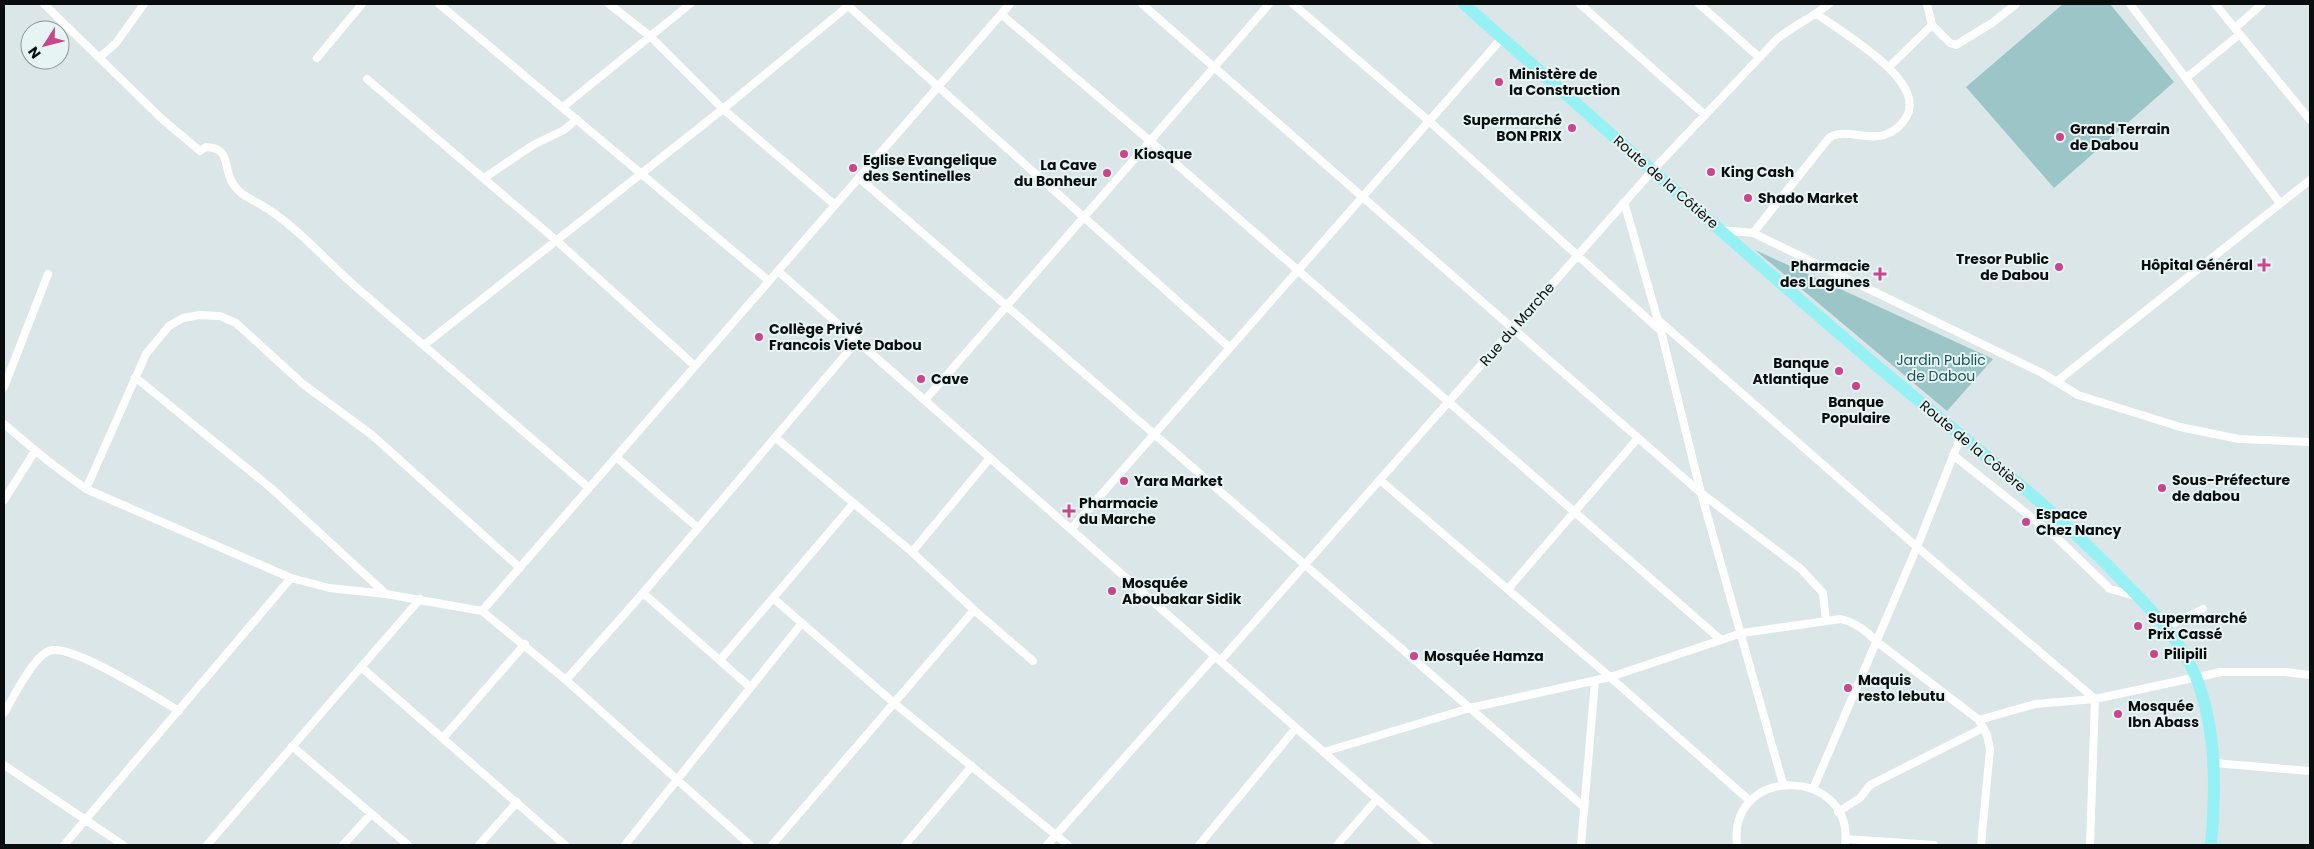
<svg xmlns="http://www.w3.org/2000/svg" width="2314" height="849" font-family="Poppins,sans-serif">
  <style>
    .green { fill: #9bc5c7 }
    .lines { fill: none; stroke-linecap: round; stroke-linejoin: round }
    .street { stroke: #fff; stroke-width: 8 }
    .primary { stroke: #96f1f5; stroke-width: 12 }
    .poi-dot { fill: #c9468d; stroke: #e7f4f4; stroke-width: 2 }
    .labels { text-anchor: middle; stroke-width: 4; stroke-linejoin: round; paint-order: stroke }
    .poi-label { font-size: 14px; font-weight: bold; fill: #090d0d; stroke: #e7f4f4; text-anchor: start }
    .street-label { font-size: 14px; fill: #090d0d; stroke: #e7f4f4 }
    .park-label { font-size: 14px; fill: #195356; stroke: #e7f4f4 }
  </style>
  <rect width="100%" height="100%" fill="#dae6e7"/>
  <path class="green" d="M2063,4H2110L2174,82L2054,188L1966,87Z
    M1755,250L1993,359L1947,411Z"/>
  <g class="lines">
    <path class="street" d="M44,4L162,119L200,151L206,147C231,148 223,167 232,182C238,193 248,198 258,203C295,224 324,259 356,287C434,354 511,421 589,488
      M439,4L769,281
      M609,4L651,37L723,109L835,205
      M846,4L1230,348
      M1142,4L1701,493L1801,569L1823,593L1826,620
      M1293,4L1429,121L1661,331
      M1580,4L1705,115
      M1699,4L1759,57
      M1927,4L1932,25L1950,43L1956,45L1992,23L2016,4
      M2130,4L2280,203
      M2215,4L2310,120
      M1001,14L1150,141L1721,640
      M2235,28L2262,4
      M100,57L116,43L144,4
      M317,58L362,4
      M1889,67L1932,25
      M2186,78L2240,34
      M367,79L557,241L695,366
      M563,107L690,4
      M484,178L533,145L564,130L577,119
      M859,178L1584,807
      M1624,202L1661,331L1701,493L1783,784
      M1721,230L1753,233L2042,373L2078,395L2180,427L2239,439L2310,442
      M1753,233L1829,138C1844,127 1866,141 1884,135C1894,132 1902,125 1907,116C1926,80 1841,32 1817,14
      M778,271L1429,845
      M1657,319L1917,547L2095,699
      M424,345L723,109L848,6
      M135,377L271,488L386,594
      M2056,382L2310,180
      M4,387L48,274
      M925,400L1269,4
      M4,424L48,461L86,489L291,578L329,588L386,594L482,611L566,680L750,845
      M776,438L912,552L974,610L1033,661
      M1953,455L2055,536L2110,589L2135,596
      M616,457L698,528
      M1380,480L1610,677L1750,801
      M86,489L146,354L169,326L183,318L200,315L220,316L236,323L303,384L372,435L520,568
      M4,500L35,451
      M1071,529L1502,38
      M912,552L990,458
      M1508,589L1638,438
      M643,593L750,687
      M773,598L894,703L1068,845
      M482,611L1010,4
      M2166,627L2203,609
      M720,660L854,503
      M1220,661L1653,170L1777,39C1793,26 1813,17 1829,4
      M361,667L565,845
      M566,680L643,593L857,341
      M4,713C13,698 33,657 49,651C70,642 157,698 179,711
      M1979,720L2035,704L2095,699L2221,672H2285L2310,675
      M443,738L525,644
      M292,746L408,845
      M1324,752L1470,708L1610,677L1742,633L1841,619C1856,623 1865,630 1876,641L1979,720L1987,735L1990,749L1981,845
      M2214,763L2310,771
      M4,765L123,845
      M1813,789L1917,547L1961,436
      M1838,812L1860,798L1870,785L1983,728
      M1846,839L1934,845
      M64,845L291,578
      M207,845L420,599
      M343,845L371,814
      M479,845L517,802
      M625,845L802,623
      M772,845L974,610
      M905,845L972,766
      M1047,845L1215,656
      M1199,845L1296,728
      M1337,845L1377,799
      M1581,845L1595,681
      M1737,845C1728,763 1855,768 1845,845
      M2090,845L2095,699"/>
    <path class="primary" d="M1464,4C1598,123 1733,243 1870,360C1956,433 2048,502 2126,584C2153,611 2181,641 2196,677C2217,731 2216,789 2211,845"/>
  </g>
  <g class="poi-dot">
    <circle cx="1499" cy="82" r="5"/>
    <circle cx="1572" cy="128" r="5"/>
    <circle cx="2060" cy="137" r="5"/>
    <circle cx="1124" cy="154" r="5"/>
    <circle cx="853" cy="168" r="5"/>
    <circle cx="1711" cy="172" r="5"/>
    <circle cx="1107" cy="173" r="5"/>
    <circle cx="1748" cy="198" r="5"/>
    <path d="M2261.5 257.5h5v5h5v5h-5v5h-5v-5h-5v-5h5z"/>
    <circle cx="2059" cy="267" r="5"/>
    <path d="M1877.5 266.5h5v5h5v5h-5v5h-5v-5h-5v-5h5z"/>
    <circle cx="759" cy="337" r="5"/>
    <circle cx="1839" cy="371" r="5"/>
    <circle cx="921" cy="379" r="5"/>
    <circle cx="1856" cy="386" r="5"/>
    <circle cx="1124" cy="481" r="5"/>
    <circle cx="2162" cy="488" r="5"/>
    <path d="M1066.5 503.5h5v5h5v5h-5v5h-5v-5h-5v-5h5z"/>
    <circle cx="2026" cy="522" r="5"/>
    <circle cx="1112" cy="591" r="5"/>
    <circle cx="2138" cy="626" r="5"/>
    <circle cx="2154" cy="654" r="5"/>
    <circle cx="1414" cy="656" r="5"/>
    <circle cx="1848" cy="688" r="5"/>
    <circle cx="2118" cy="714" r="5"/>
  </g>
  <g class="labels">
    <g class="poi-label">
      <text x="1509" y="79">Ministère de<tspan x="1509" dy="16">la Construction</tspan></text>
      <text x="1562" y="125" text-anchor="end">Supermarché<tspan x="1562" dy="16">BON PRIX</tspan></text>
      <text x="2070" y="134">Grand Terrain<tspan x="2070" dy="16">de Dabou</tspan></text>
      <text x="1134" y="159">Kiosque</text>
      <text x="863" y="165">Eglise Evangelique<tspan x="863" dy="16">des Sentinelles</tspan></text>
      <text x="1097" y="170" text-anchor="end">La Cave<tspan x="1097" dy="16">du Bonheur</tspan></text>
      <text x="1721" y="177">King Cash</text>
      <text x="1758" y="203">Shado Market</text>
      <text x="2049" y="264" text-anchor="end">Tresor Public<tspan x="2049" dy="16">de Dabou</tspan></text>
      <text x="2253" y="270" text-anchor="end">Hôpital Général</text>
      <text x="1870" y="271" text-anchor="end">Pharmacie<tspan x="1870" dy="16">des Lagunes</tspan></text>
      <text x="769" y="334">Collège Privé<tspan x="769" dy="16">Francois Viete Dabou</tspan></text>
      <text x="1829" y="368" text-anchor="end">Banque<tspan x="1829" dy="16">Atlantique</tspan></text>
      <text x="931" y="384">Cave</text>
      <text x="1856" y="407" text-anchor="middle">Banque<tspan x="1856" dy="16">Populaire</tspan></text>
      <text x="2172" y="485">Sous-Préfecture<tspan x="2172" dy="16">de dabou</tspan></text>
      <text x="1134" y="486">Yara Market</text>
      <text x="1079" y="508">Pharmacie<tspan x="1079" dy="16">du Marche</tspan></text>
      <text x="2036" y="519">Espace<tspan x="2036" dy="16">Chez Nancy</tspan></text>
      <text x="1122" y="588">Mosquée<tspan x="1122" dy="16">Aboubakar Sidik</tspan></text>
      <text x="2148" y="623">Supermarché<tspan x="2148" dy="16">Prix Cassé</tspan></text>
      <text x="2164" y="659">Pilipili</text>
      <text x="1424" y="661">Mosquée Hamza</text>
      <text x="1858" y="685">Maquis<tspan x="1858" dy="16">resto lebutu</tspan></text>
      <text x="2128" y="711">Mosquée<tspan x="2128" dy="16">Ibn Abass</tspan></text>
    </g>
    <g class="street-label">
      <text transform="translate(1666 182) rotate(41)" y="5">Route de la Côtière</text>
      <text transform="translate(1517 324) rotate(-49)" y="5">Rue du Marche</text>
      <text transform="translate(1973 446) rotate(40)" y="5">Route de la Côtière</text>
    </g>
    <g class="park-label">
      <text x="1941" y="365">Jardin Public<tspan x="1941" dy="16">de Dabou</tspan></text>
    </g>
  </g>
  <rect width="2314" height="849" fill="none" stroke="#090d0d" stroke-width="10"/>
  <g transform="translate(45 45) rotate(234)"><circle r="24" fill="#e7f4f4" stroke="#8e9898"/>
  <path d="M0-4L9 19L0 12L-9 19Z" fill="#c9468d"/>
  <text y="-8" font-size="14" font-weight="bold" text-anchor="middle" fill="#090d0d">N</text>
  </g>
</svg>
